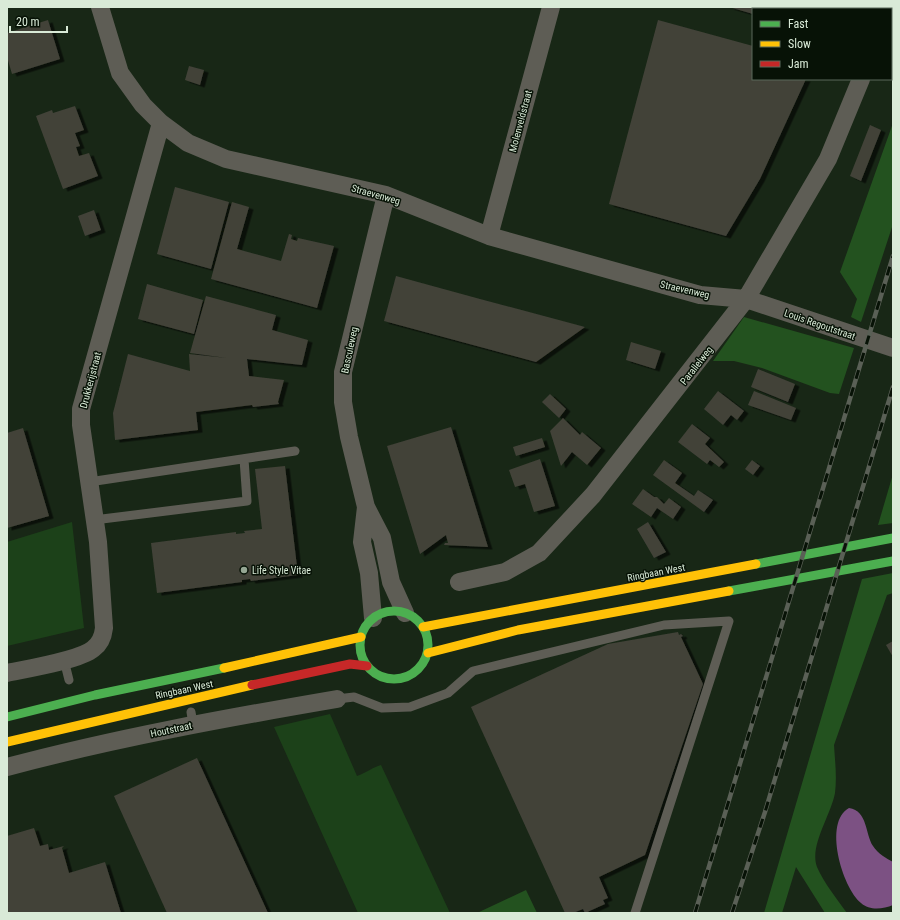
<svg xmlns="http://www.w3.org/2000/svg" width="900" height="920" font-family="'Roboto Condensed',sans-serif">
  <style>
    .green { fill: #1c4119 }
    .forest { fill: #23521f }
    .water { fill: #7c5183 }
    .building { fill: #424238; filter: url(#shadow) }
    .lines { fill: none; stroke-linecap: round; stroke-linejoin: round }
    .lane { stroke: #5e5d55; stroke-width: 9 }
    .street { stroke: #5e5d55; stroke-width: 18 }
    .fast { stroke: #4caf50; stroke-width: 9 }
    .slow { stroke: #ffc107; stroke-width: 9 }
    .jam { stroke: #c62828; stroke-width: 9 }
    .rail-casing { stroke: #5a6056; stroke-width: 4.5 }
    .rail { stroke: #071206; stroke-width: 3; stroke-dasharray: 9; stroke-linecap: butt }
    .poi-dot { fill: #95a693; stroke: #071206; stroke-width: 1.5 }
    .labels { text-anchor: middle; stroke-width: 3; stroke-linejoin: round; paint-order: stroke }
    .street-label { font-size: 10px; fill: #d9ead7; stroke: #071206 }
    .poi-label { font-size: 10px; fill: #d9ead7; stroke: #071206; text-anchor: start }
  </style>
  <defs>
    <filter id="shadow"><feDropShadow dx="4.5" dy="2.5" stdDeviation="0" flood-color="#0009"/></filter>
  </defs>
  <rect width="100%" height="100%" fill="#182716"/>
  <path class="green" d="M72,522L84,628L7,646V542Z
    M330,714L357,776C366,773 373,767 381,765L450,913H358L274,727Z"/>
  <path class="forest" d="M893,123V224L861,322L851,317L857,299L840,272Z
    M744,317L854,348L839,394L830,393L762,368L734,361H713Z
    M893,474V523L878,525Z
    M893,573V593L887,595L834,745C835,761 837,777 835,793C831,815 809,846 817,867C824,883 837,899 847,913H825L796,867L782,913H764L862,579Z
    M526,890L537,913H477Z"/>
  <path class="water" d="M849,808C868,811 865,834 873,846C878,854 886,858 893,862V905C883,909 870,911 861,903C842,887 823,822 849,808Z"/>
  <path class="building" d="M729,7H852L851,9H753V14Z
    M48,20L60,59L12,74L7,57V33Z
    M658,20L753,46V79H806L760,179L726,236L609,204Z
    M189,66L204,70L200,85L185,80Z
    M75,106L84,130L75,133L80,146L76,147L79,156L89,153L98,176L63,189L36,116L52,110L53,113Z
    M870,125L881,130L861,181L850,176Z
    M175,187L229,202L211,269L157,254Z
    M232,202L249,207L237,249L281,261L289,234L292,235L291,239L297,241L298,238L334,246L317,308L211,279Z
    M94,210L101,230L85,236L78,216Z
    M396,276L480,299L585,327L536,362L384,321Z
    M147,284L203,300L194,334L138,319Z
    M206,296L276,315L272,330L308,340L302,365L247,359L249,376L284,380L278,402L279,404L253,407L252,405L196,412L198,430L115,440L113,413L128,354L190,371L189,354L227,358L190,353Z
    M631,342L661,351L655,369L626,360Z
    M758,369L795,384L788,402L751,387Z
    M718,391L744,411L737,420L731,415L723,425L704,409Z
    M754,391L796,408L791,420L748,405Z
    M550,394L566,409L559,418L542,402Z
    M563,418L580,435L582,432L601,448L587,465L572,452L561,466L550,431Z
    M692,424L710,438L705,444L724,462L719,467L710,460L707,464L678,442Z
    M451,427L488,547L444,545L445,543H448L446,535L420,554L387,446Z
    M23,428L49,516L7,528V433Z
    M542,438L545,447L516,456L513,447Z
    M540,459L555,506L534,512L525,484L515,487L509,470Z
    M664,460L682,473L675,483L694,496L698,490L713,500L704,512L653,475Z
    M752,460L760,466L753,475L745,469Z
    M285,466L298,575L251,581L250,579L242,580V582L157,593L151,543L236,532V534L245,533L244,531L262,529L255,469Z
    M643,489L654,497H657L664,504L669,498L681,507L673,519L657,508L651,517L632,504Z
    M648,522L666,552L654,558L637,529Z
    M678,632L679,635L681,634L683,636L681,637L703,684L645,855L599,877L608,898L603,900L605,904L585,913L583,909L573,913H565L471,707L608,644Z
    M893,641V657L886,645Z
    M197,758L268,913H167L114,796Z
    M34,828L40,846L48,844L49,850L64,846L62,848L69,873L105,862L121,913H7V836Z"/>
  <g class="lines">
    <path class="lane" d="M89,482L295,451
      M94,520L247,501L244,459
      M64,660L69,680
      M337,699L354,697L382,708L410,707L448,693L473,671L664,625L729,621L635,913
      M191,712L193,724"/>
    <path class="street" d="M100,7L120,73L143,105L161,123L188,143L226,159L386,195L489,236L700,295L746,299L893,348
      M885,9L886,7
      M386,195L343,372V402L349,437L366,507L382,538L391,582L405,613
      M489,236L551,7
      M366,507L362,542L369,573L373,618
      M459,582L505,572L539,553L593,495L746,299L828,159L861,79
      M7,673C26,669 80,660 93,649C100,644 103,637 104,628L98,542L81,425V409L161,123
      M7,767C116,738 226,718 337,699"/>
    <path class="fast" d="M756,564L893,538
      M729,591L893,561
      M360 645a34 34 0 1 1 68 0a34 34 0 1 1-68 0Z
      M7,717L95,695L224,668"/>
    <path class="slow" d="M423,627L756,564
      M428,653L518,630L729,591
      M224,668L361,637
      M7,742L252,685"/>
    <path class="jam" d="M252,685L350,664L367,666"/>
    <defs>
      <path id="rail" d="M695,913L893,256
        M732,913L765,812L893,387"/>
    </defs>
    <use href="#rail" class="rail-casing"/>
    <use href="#rail" class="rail"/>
  </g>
  <circle class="poi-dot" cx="244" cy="570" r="4"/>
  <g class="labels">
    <g class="street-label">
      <text transform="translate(520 121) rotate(-75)" y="4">Molenveldstraat</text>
      <text transform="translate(376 194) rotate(16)" y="4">Straevenweg</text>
      <text transform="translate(685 289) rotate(13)" y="4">Straevenweg</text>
      <text transform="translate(820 324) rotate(19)" y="4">Louis Regoutstraat</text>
      <text transform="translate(349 350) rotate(-78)" y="4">Basculeweg</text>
      <text transform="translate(696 365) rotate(-52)" y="4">Parallelweg</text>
      <text transform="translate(90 380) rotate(-75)" y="4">Drukkerijstraat</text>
      <text transform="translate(656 572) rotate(-11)" y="4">Ringbaan West</text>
      <text transform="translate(184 689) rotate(-12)" y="4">Ringbaan West</text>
      <text transform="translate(171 729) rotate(-12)" y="4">Houtstraat</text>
    </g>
    <g class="poi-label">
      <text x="252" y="574">Life Style Vitae</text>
    </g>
  </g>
  <rect width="900" height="920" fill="none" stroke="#d9ead7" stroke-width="16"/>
  <rect x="752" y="8" width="140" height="72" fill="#071206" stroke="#5b685a"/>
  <rect x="760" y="21" width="20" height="6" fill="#4caf50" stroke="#5b685a"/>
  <text x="788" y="28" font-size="12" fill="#d9ead7">Fast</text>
  <rect x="760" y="41" width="20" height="6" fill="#ffc107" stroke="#5b685a"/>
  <text x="788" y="48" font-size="12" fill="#d9ead7">Slow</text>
  <rect x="760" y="61" width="20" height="6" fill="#c62828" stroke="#5b685a"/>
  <text x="788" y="68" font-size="12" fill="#d9ead7">Jam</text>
  <path d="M10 26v6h57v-6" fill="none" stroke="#d9ead7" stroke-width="2"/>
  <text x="16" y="26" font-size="12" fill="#d9ead7" stroke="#071206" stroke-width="3" paint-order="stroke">20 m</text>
</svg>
